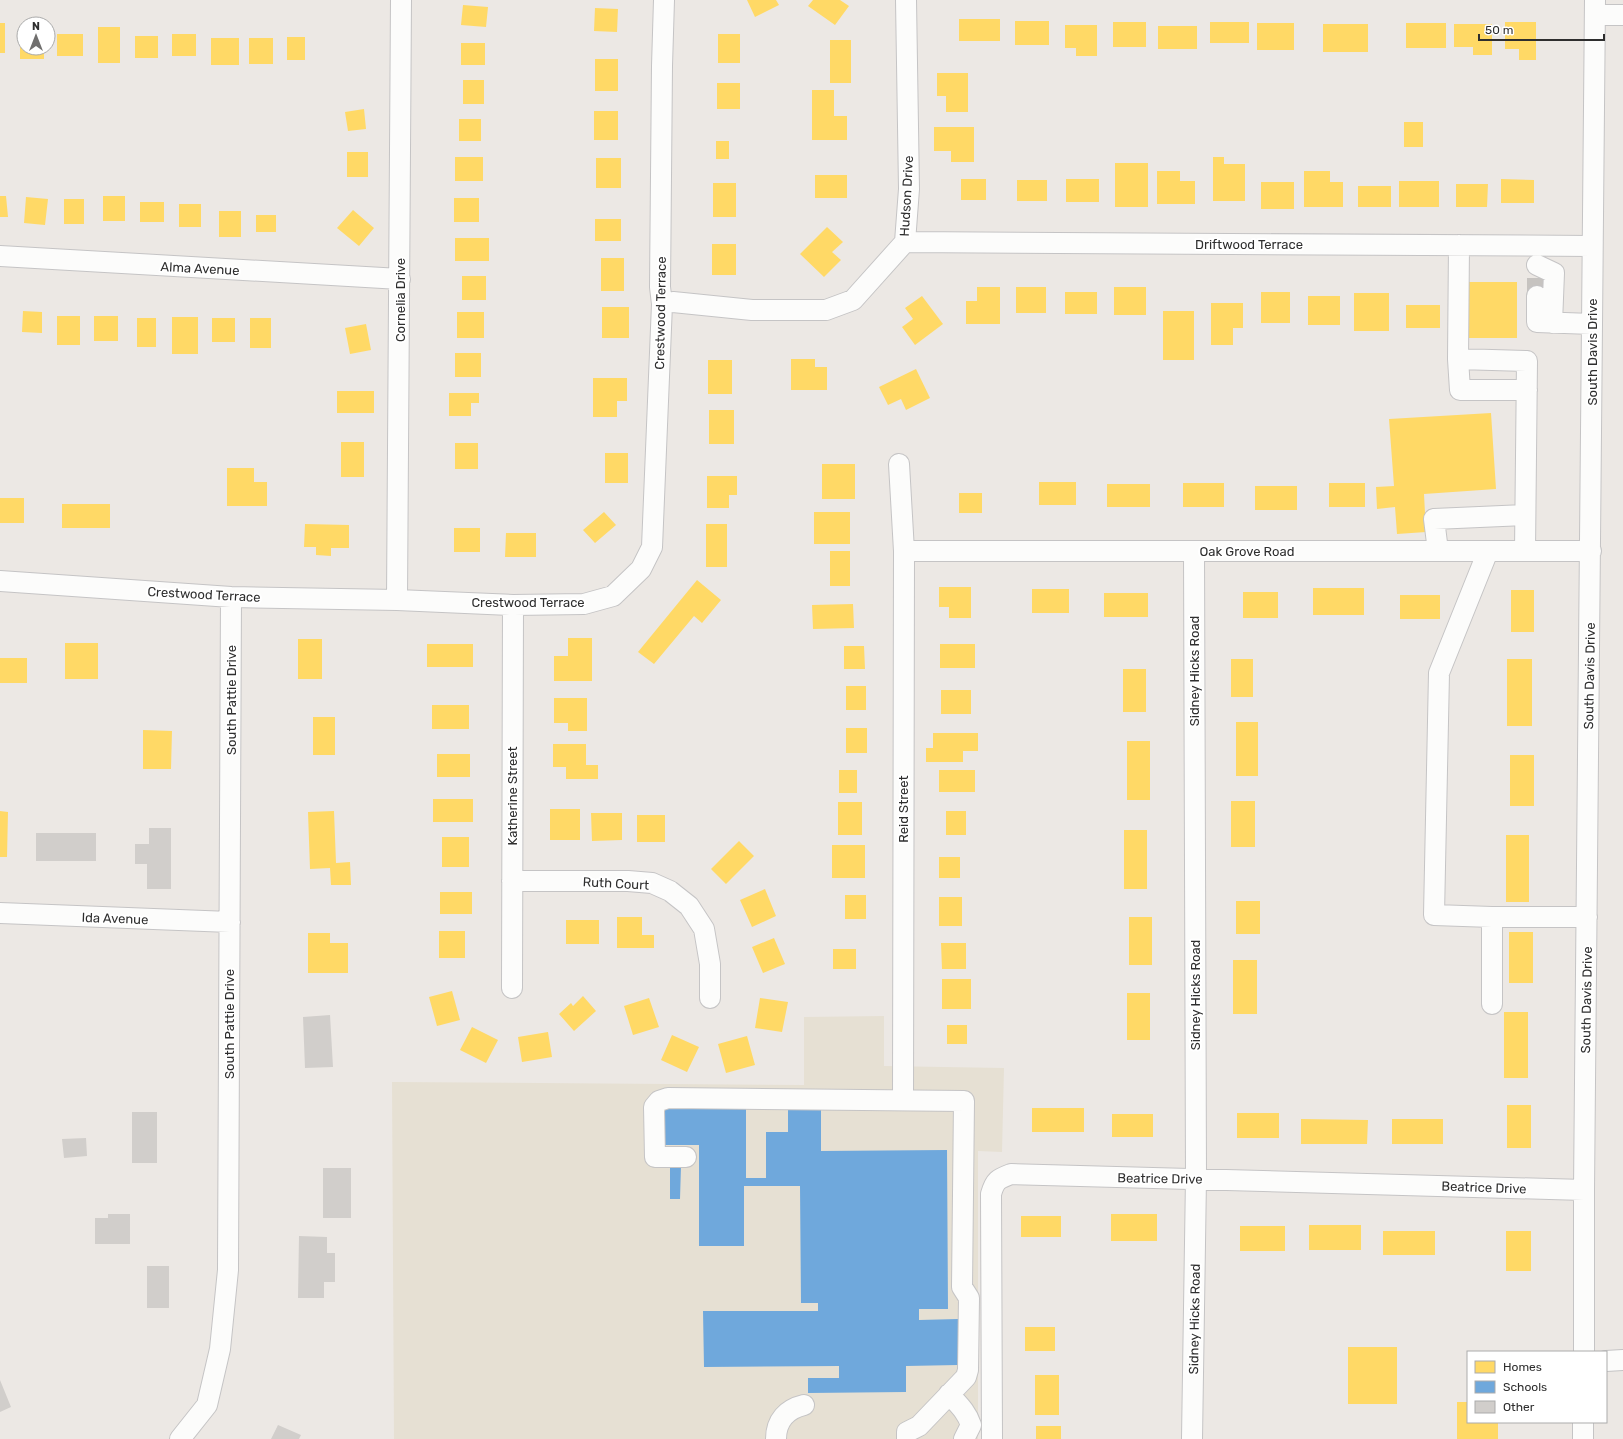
<svg xmlns="http://www.w3.org/2000/svg" width="1623" height="1439" font-family="Rubik,sans-serif">
  <style>
    .education { fill: #e6e0d3 }
    .homes { fill: #ffd966 }
    .schools { fill: #6fa8dc }
    .building { fill: #d1cecb }
    .lines { fill: none; stroke-linecap: round; stroke-linejoin: round }
    .minor-tunnel { stroke: #c6c3c0; stroke-width: 20; stroke-dasharray: 20 10; stroke-linecap: butt }
    .minor-casing { stroke: #c5c4c5; stroke-width: 22 }
    .minor { stroke: #fcfcfb; stroke-width: 20 }
    .labels { text-anchor: middle; stroke-width: 4; stroke-linejoin: round; paint-order: stroke }
    .street-label { font-size: 13px; fill: #2e2e2e; stroke: #fff }
  </style>
  <rect width="100%" height="100%" fill="#ece8e4"/>
  <path class="education" d="M884,1016V1066L1004,1068L1002,1152L978,1151V1439H394L392,1082L804,1085V1017Z"/>
  <path class="homes" d="M747,0H776L779,5L755,17Z
    M813,0H840L849,6L835,25L808,6Z
    M463,5L488,7L486,27L461,25Z
    M595,8L618,9L617,32L594,31Z
    M959,19H1000V41H959Z
    M1015,21H1049V45H1015Z
    M1113,22H1146V47H1113Z
    M1210,22H1249V43H1210Z
    M1505,22H1536V60H1519V49H1505Z
    M0,23H5V53H0Z
    M1257,23H1294V50H1257Z
    M1406,23H1446V48H1406Z
    M1323,24H1368V52H1323Z
    M1454,24H1492V55H1473V47H1454Z
    M1065,25H1097V56H1076V48H1065Z
    M1158,26H1197V49H1158Z
    M98,27H120V63H98Z
    M20,32H24V48H44V59H20Z
    M57,34H83V56H57Z
    M172,34H196V56H172Z
    M718,34H740V63H718Z
    M135,36H158V58H135Z
    M287,37H305V60H287Z
    M211,38H239V65H211Z
    M249,38H273V64H249Z
    M830,40H851V83H830Z
    M461,43H485V65H461Z
    M595,59H618V91H595Z
    M937,73H968V112H946V96H937Z
    M463,80H484V104H463Z
    M717,83H740V109H717Z
    M812,90H834V116H847V140H812Z
    M364,109L366,129L348,131L345,112Z
    M594,111H618V140H594Z
    M459,119H481V141H459Z
    M1404,122H1423V147H1404Z
    M934,127H974V162H951V151H934Z
    M716,141H729V159H716Z
    M347,152H368V177H347Z
    M455,157H483V181H455Z
    M1213,157H1224V164H1245V201H1213Z
    M596,158H621V188H596Z
    M1115,163H1148V207H1115Z
    M1157,171H1180V181H1195V204H1157Z
    M1304,171H1330V182H1343V207H1304Z
    M815,175H847V198H815Z
    M961,179H986V200H961Z
    M1066,179H1099V202H1066Z
    M1501,179L1534,180V203H1501Z
    M1017,180H1047V201H1017Z
    M1399,181H1439V207H1399Z
    M1261,182H1294V209H1261Z
    M713,183H736V217H713Z
    M1456,184H1488L1487,207H1456Z
    M1358,186H1391V207H1358Z
    M0,196H6L8,217H0Z
    M103,196H125V221H103Z
    M26,197L48,199L45,225L24,223Z
    M454,198H479V222H454Z
    M64,199H84V224H64Z
    M140,202H164V222H140Z
    M179,204H201V227H179Z
    M353,210L374,228L359,246L337,228Z
    M219,211H241V237H219Z
    M256,215H276V232H256Z
    M595,219H621V241H595Z
    M827,227L843,242L832,252L841,260L824,277L800,254Z
    M455,238H489V261H455Z
    M712,244H736V275H712Z
    M601,258H624V291H601Z
    M462,276H486V300H462Z
    M1533,278H1551V296H1533Z
    M1469,282H1517V338H1469Z
    M977,287H1000V324H966V301H977Z
    M1016,287H1046V313H1016Z
    M1114,287H1146V315H1114Z
    M1065,292H1097V314H1065Z
    M1261,292H1290V323H1261Z
    M1354,293H1389V331H1354Z
    M922,296L943,324L915,345L902,327L913,319L905,308Z
    M1308,296H1340V325H1308Z
    M1211,303H1243V328H1233V345H1211Z
    M1406,305H1440V328H1406Z
    M602,307H629V338H602Z
    M23,311L42,312V333L22,332Z
    M1163,311H1194V360H1163Z
    M457,312H484V338H457Z
    M57,316H80V345H57Z
    M94,316H118V341H94Z
    M172,317H198V354H172Z
    M137,318H156V347H137Z
    M212,318H235V342H212Z
    M250,318H271V348H250Z
    M366,324L371,350L350,354L345,328Z
    M455,353H481V377H455Z
    M791,359H815V367H827V390H791Z
    M708,360H732V394H708Z
    M916,369L930,398L906,410L901,399L888,405L879,387Z
    M593,378H627V401H617V417H593Z
    M337,391H374V413H337Z
    M449,393H479V403H471V416H449Z
    M709,410H734V444H709Z
    M1491,413L1496,489L1424,494L1426,532L1397,534L1395,507L1377,509L1376,487L1394,486L1389,419Z
    M341,442H364V477H341Z
    M455,443H478V469H455Z
    M605,453H628V483H605Z
    M822,464H855V499H822Z
    M227,468H254V482H267V506H227Z
    M707,476H737V495H729V508H707Z
    M1039,482H1076V505H1039Z
    M1183,483H1224V507H1183Z
    M1329,483H1365V507H1329Z
    M1107,484H1150V507H1107Z
    M1255,486H1297V510H1255Z
    M959,493H982V513H959Z
    M0,498H24V523H0Z
    M62,504H110V528H62Z
    M604,512L616,525L595,543L583,530Z
    M814,512H850V544H814Z
    M305,524L349,525V548H331V556L316,555V547H304Z
    M706,524H727V567H706Z
    M454,528H480V552H454Z
    M506,533H536V557H505Z
    M830,551H850V586H830Z
    M697,580L721,600L702,623L694,616L654,664L638,652Z
    M939,587H971V618H949V607H939Z
    M1313,588H1364V615H1313Z
    M1032,589H1069V613H1032Z
    M1511,590H1534V632H1511Z
    M1243,592H1278V618H1243Z
    M1104,593H1148V617H1104Z
    M1400,595H1440V619H1400Z
    M853,604L854,628L813,629L812,605Z
    M568,638H592V681H554V656H568Z
    M298,639H322V679H298Z
    M65,643H98V679H65Z
    M427,644H473V667H427Z
    M940,644H975V668H940Z
    M844,646H864L865,669H844Z
    M0,658H27V683H0Z
    M1231,659H1253V697H1231Z
    M1507,659H1532V726H1507Z
    M1123,669H1146V712H1123Z
    M846,686H866V710H846Z
    M941,690H971V714H941Z
    M554,698H587V731H568V723H554Z
    M432,705H469V729H432Z
    M313,717H335V755H313Z
    M1236,722H1258V776H1236Z
    M846,728H867V753H846Z
    M143,730L172,731L171,769H143Z
    M933,733H978V751H963V762H926V748H933Z
    M1127,741H1150V800H1127Z
    M553,744H586V765H598V779H566V767H553Z
    M437,754H470V777H437Z
    M1510,755H1534V806H1510Z
    M839,770H857V793H839Z
    M939,770H975V792H939Z
    M433,799H473V822H433Z
    M1231,801H1255V847H1231Z
    M838,802H862V835H838Z
    M550,809H580V840H550Z
    M0,811L8,812L7,857H0Z
    M334,811L336,863L350,862L351,885H331L330,868L310,869L308,812Z
    M946,811H966V835H946Z
    M591,813H622V840L592,841Z
    M637,815H665V842H637Z
    M1124,830H1147V889H1124Z
    M1506,835H1529V902H1506Z
    M442,837H469V867H442Z
    M739,841L754,856L726,884L711,869Z
    M832,845H865V878H832Z
    M939,857H960V878H939Z
    M765,889L776,916L752,927L740,900Z
    M440,892H472V914H440Z
    M845,895H866V919H845Z
    M939,897H962V926H939Z
    M1236,901H1260V934H1236Z
    M617,917H642V935H654V948H617Z
    M1129,917H1152V965H1129Z
    M566,920H599V944H566Z
    M439,931H465V958H439Z
    M1509,932H1533V983H1509Z
    M308,933H330V943H348V973H308Z
    M774,938L785,964L763,973L752,947Z
    M941,943H966V969H942Z
    M833,949H856V969H833Z
    M1233,960H1257V1014H1233Z
    M942,979H971V1009H942Z
    M452,991L460,1020L437,1026L429,997Z
    M1127,993H1150V1040H1127Z
    M583,996L596,1011L574,1031L559,1014L571,1003L573,1006Z
    M649,998L659,1027L633,1035L624,1006Z
    M760,998L788,1002L782,1032L755,1028Z
    M1504,1012H1528V1078H1504Z
    M947,1025H967V1044H947Z
    M472,1027L498,1040L486,1063L460,1050Z
    M548,1032L552,1057L522,1062L518,1037Z
    M672,1035L699,1047L687,1072L661,1060Z
    M747,1036L755,1065L726,1073L718,1044Z
    M1507,1105H1531V1148H1507Z
    M1032,1108H1084V1132H1032Z
    M1237,1113H1279V1138H1237Z
    M1112,1114H1153V1137H1112Z
    M1301,1119L1368,1120L1367,1144H1301Z
    M1392,1119H1443V1144H1392Z
    M1111,1214H1157V1241H1111Z
    M1021,1216H1061V1237H1021Z
    M1309,1225H1361V1250H1309Z
    M1240,1226H1285V1251H1240Z
    M1383,1231H1435V1255H1383Z
    M1506,1231H1531V1271H1506Z
    M1025,1327H1055V1351H1025Z
    M1348,1347H1397V1404H1348Z
    M1035,1375H1059V1415H1035Z
    M1457,1402H1468V1422H1498V1439H1457Z
    M1036,1426H1061V1439H1036Z"/>
  <path class="schools" d="M665,1109H746V1178H766V1132H788V1109H821V1151L947,1150L948,1309H919V1320L958,1319V1365L906,1366V1392L808,1393V1378H839V1366L704,1367L703,1311H818V1303H801L800,1186H744V1246H699V1145H665Z
    M670,1166H681L680,1199H670Z"/>
  <path class="building" d="M149,828H171V889H147V864H135V844H149Z
    M36,833H96V861H36Z
    M330,1015L333,1067L305,1068L303,1017Z
    M132,1112H157V1163H132Z
    M86,1138L87,1156L64,1158L62,1139Z
    M323,1168H351V1218H323Z
    M108,1214H130V1244H95V1218H108Z
    M299,1236L327,1237V1253H335V1282H324V1298H298Z
    M147,1266H169V1308H147Z
    M0,1380L11,1407L0,1412Z
    M278,1425L301,1435L299,1439H271Z"/>
  <g class="lines">
    <path class="minor-tunnel" d="M1537,278V296"/>
    <defs>
      <path id="minor" d="M1595,15H1623
        M905,242L1592,246
        M1459,245L1458,359L1460,390H1527
        M0,256L400,279
        M1537,265L1554,273L1552,323
        M1537,296V322L1592,324
        M662,304L673,302L752,310H826L853,300L905,242L909,189L906,0
        M1458,359L1527,361L1525,551
        M899,464L904,551L903,1100
        M904,551H1591
        M1438,551L1434,519L1525,515
        M1488,551L1439,673L1434,915L1492,917H1587
        M0,581L231,597L397,600L513,605L584,604L613,596L641,569L652,547L662,304L660,287L662,66L664,0
        M397,600L401,0
        M512,881H628L652,883L670,891L689,906L704,929L710,964V998
        M0,913L230,922
        M1492,917V1004
        M512,988L513,605
        M686,1157H655L654,1107L659,1101L668,1098L964,1101L962,1287L969,1298L968,1370L966,1377L919,1426L907,1432V1439
        M1584,1352V1190L1595,0
        M1606,1361L1623,1360
        M949,1394C958,1404 967,1412 971,1425L964,1439
        M180,1439L207,1405L220,1349L228,1270L231,597
        M776,1439C776,1420 787,1409 804,1405
        M992,1439L991,1194C995,1180 998,1179 1011,1174L1584,1190
        M1192,1439L1196,1178L1194,551
        M1583,1439V1422"/>
    </defs>
    <use href="#minor" class="minor-casing"/>
    <use href="#minor" class="minor"/>
  </g>
  <g class="labels">
    <g class="street-label">
      <text transform="translate(906 196) rotate(-87)" y="5">Hudson Drive</text>
      <text x="1249" y="249">Driftwood Terrace</text>
      <text transform="translate(200 268) rotate(3)" y="5">Alma Avenue</text>
      <text transform="translate(400 300) rotate(-90)" y="5">Cornelia Drive</text>
      <text transform="translate(660 313) rotate(-89)" y="5">Crestwood Terrace</text>
      <text transform="translate(1592 352) rotate(-90)" y="5">South Davis Drive</text>
      <text x="1247" y="556">Oak Grove Road</text>
      <text transform="translate(204 594) rotate(3)" y="5">Crestwood Terrace</text>
      <text x="528" y="607">Crestwood Terrace</text>
      <text transform="translate(1194 671) rotate(-90)" y="5">Sidney Hicks Road</text>
      <text transform="translate(1589 676) rotate(-89)" y="5">South Davis Drive</text>
      <text transform="translate(231 700) rotate(-90)" y="5">South Pattie Drive</text>
      <text transform="translate(512 796) rotate(-90)" y="5">Katherine Street</text>
      <text transform="translate(903 809) rotate(-90)" y="5">Reid Street</text>
      <text transform="translate(616 883) rotate(3)" y="5">Ruth Court</text>
      <text transform="translate(115 918) rotate(2)" y="5">Ida Avenue</text>
      <text transform="translate(1195 995) rotate(-90)" y="5">Sidney Hicks Road</text>
      <text transform="translate(1586 1000) rotate(-89)" y="5">South Davis Drive</text>
      <text transform="translate(229 1024) rotate(-90)" y="5">South Pattie Drive</text>
      <text transform="translate(1160 1178) rotate(1)" y="5">Beatrice Drive</text>
      <text transform="translate(1484 1187) rotate(2)" y="5">Beatrice Drive</text>
      <text transform="translate(1194 1319) rotate(-89)" y="5">Sidney Hicks Road</text>
    </g>
  </g>
  <rect x="1467" y="1351" width="140" height="72" fill="#ffffff" stroke="#ababab"/>
  <rect x="1475" y="1361" width="20" height="12" fill="#ffd966" stroke="#ababab"/>
  <text x="1503" y="1371" font-size="12" fill="#2e2e2e">Homes</text>
  <rect x="1475" y="1381" width="20" height="12" fill="#6fa8dc" stroke="#ababab"/>
  <text x="1503" y="1391" font-size="12" fill="#2e2e2e">Schools</text>
  <rect x="1475" y="1401" width="20" height="12" fill="#d1cecb" stroke="#ababab"/>
  <text x="1503" y="1411" font-size="12" fill="#2e2e2e">Other</text>
  <g transform="translate(36 36)"><circle r="19" fill="#ffffff" stroke="#ababab"/>
  <path d="M0-3L7 15L0 10L-7 15Z" fill="#706f6e"/>
  <text y="-6" font-size="11" font-weight="bold" text-anchor="middle" fill="#2e2e2e">N</text>
  </g>
  <path d="M1479 34v6h125v-6" fill="none" stroke="#2e2e2e" stroke-width="2"/>
  <text x="1485" y="34" font-size="12" fill="#2e2e2e" stroke="#ffffff" stroke-width="3" paint-order="stroke">50 m</text>
</svg>
